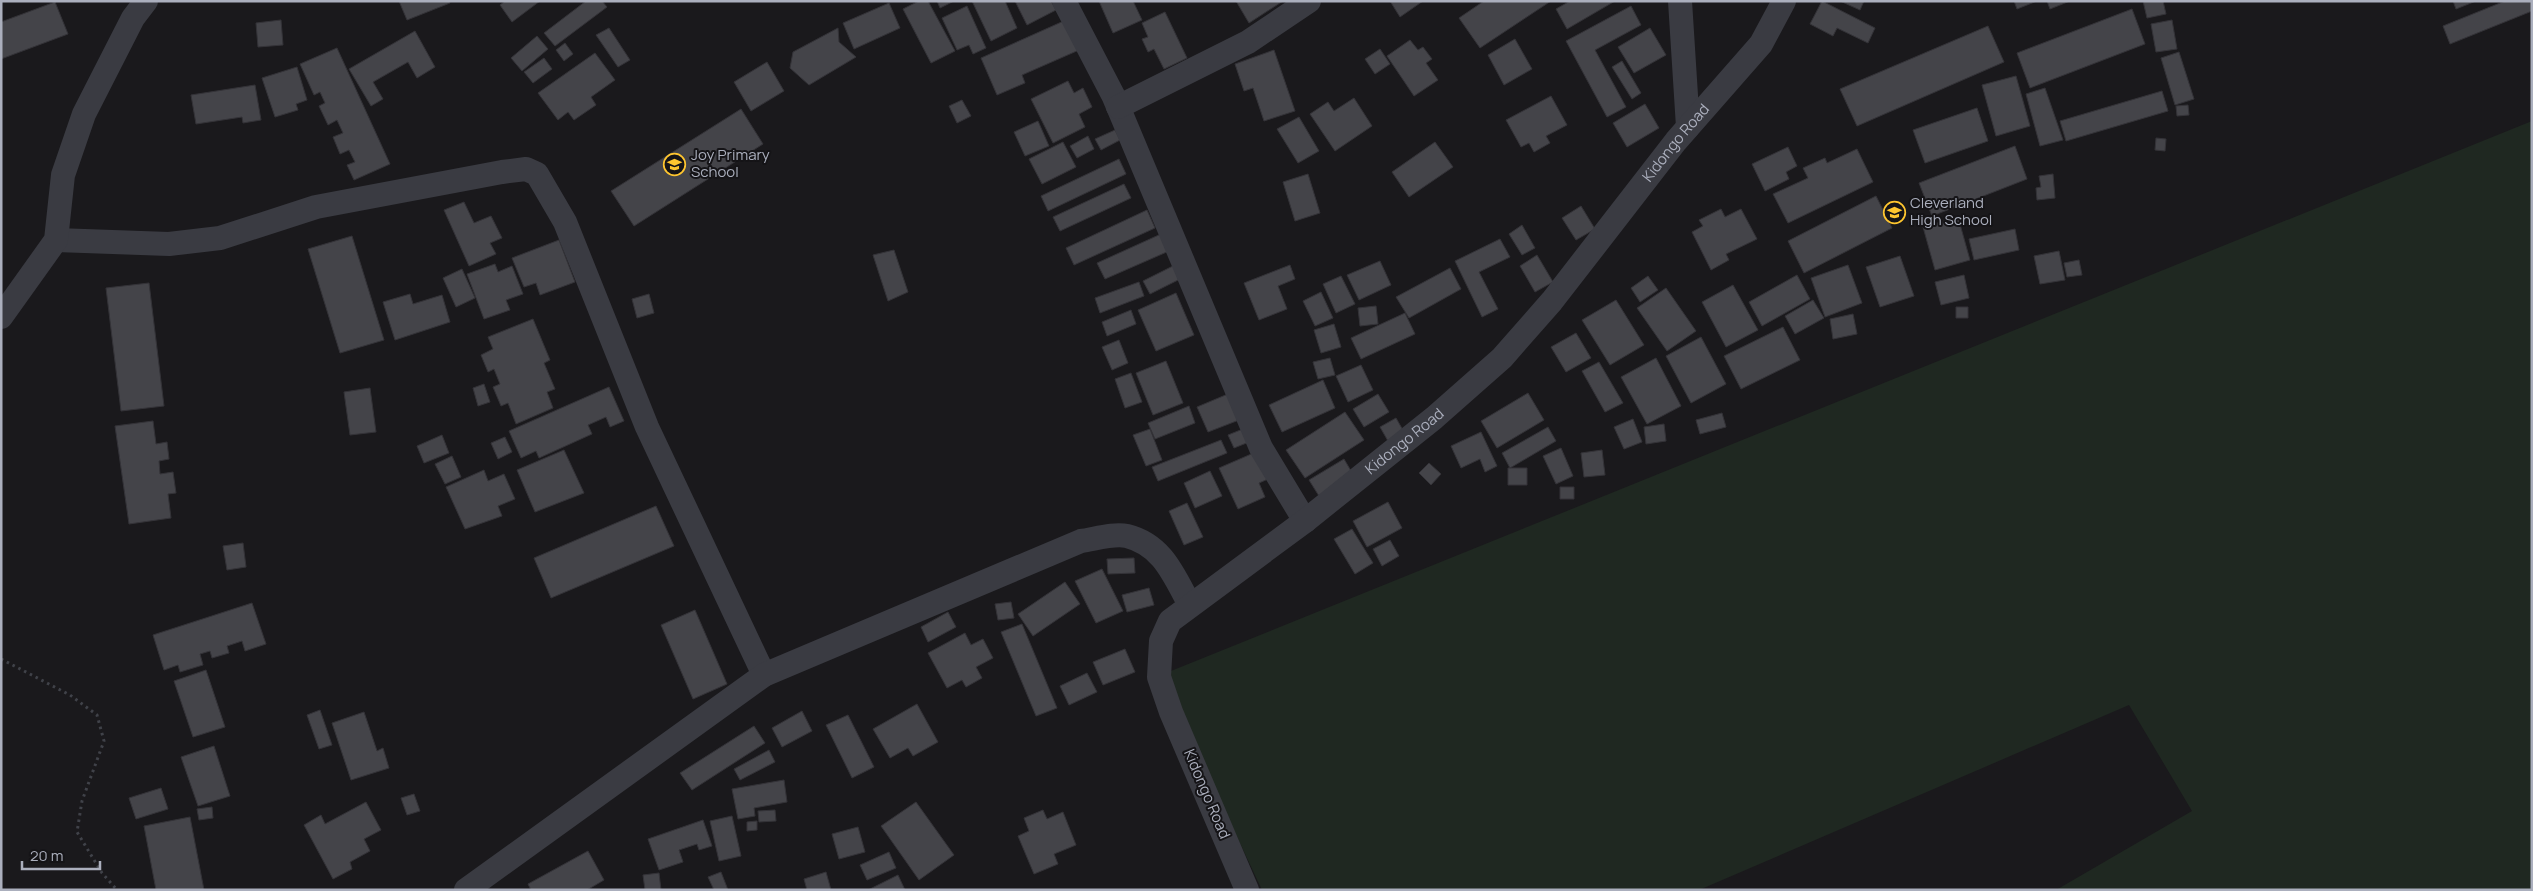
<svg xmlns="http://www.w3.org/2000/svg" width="2533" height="891" font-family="Manrope,sans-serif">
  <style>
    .green { fill: #1f2821 }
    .building { fill: #444449; stroke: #343338 }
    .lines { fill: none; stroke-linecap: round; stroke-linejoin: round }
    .path { stroke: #404249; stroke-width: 3; stroke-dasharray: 2.5 4; stroke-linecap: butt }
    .minor { stroke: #3a3b42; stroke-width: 24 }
    .labels { text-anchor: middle; stroke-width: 4; stroke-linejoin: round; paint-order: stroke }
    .street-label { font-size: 15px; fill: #abafbd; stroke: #151417 }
    .poi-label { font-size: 15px; fill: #abafbd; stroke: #151417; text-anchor: start }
  </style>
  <rect width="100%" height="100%" fill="#1a191c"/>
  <path class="green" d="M2532,121V890H2056L2192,811L2129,705L1699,890H1262L1161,675Z"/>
  <path class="building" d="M399,1H449L450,3L407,20Z
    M505,1H540L512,22L500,5Z
    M586,1H602L607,7L555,46L544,33Z
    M919,1H928L955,51L931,63L903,9Z
    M937,1H954L940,8Z
    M972,1H1005L1017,28L991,41Z
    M1015,1H1051L1056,10L1027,25Z
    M1099,1H1133L1142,20L1113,33Z
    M1236,1H1283L1249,23Z
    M1390,1H1423L1400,17Z
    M1484,1H1551L1480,48L1459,18Z
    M1570,1H1615L1567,29L1556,9Z
    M1822,1L1875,28L1868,43L1837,28L1833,36L1810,24Z
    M1840,1H1864L1860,10Z
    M2014,1H2037L2017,9Z
    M2047,1H2070L2050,9Z
    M2143,1H2163L2166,14L2147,18Z
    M2453,1H2476L2456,9Z
    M2505,1H2532V11L2450,44L2443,26Z
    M55,2L68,34L1,59V22Z
    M889,3L900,28L854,49L843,23Z
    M967,6L986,48L973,54L969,45L957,50L942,18Z
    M1631,6L1641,25L1595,50L1626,107L1607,117L1566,41Z
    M2132,9L2145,44L2030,88L2017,53Z
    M1165,12L1187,58L1164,69L1154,49L1148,52L1142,39L1148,37L1142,23Z
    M281,20L283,45L258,47L256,23Z
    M1066,20L1079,50L1022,75L1025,83L997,95L981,58Z
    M2172,20L2177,49L2156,52L2151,24Z
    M1988,26L2004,62L1857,126L1840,89Z
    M609,28L630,60L618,67L596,35Z
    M838,28L839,42L856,57L809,85L790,68L793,52Z
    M1650,28L1666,55L1634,73L1618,47Z
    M415,31L435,67L417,78L408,62L373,82L383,99L371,106L349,69Z
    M537,36L548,49L522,71L511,58Z
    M1515,39L1532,69L1504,85L1488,55Z
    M1410,40L1418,50L1423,47L1432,59L1426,63L1438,80L1414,96L1387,56Z
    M565,43L573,54L564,61L556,50Z
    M337,48L390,164L354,180L347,165L355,162L349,150L340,154L333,137L343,133L337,120L328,125L319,106L325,103L320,92L314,95L300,64Z
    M1380,49L1390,64L1375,74L1365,59Z
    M1274,50L1295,111L1264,121L1253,88L1244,91L1235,64Z
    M2179,52L2194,99L2175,105L2161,58Z
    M595,53L615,80L591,97L596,105L574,120L568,112L558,120L538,93Z
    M544,58L552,69L533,83L524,72Z
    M1622,61L1641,93L1632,99L1612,67Z
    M767,62L784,91L751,111L734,82Z
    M297,67L307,100L296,104L298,110L275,117L262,78Z
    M2016,76L2030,126L1996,136L1982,85Z
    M1068,81L1074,93L1083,88L1092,107L1079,114L1085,127L1053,143L1031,99Z
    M255,85L261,120L243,123L242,117L196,124L191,95Z
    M2045,88L2063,140L2040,146L2026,94Z
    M2162,91L2168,111L2066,141L2060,121Z
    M1551,96L1567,125L1546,136L1550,143L1534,152L1529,143L1521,147L1506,120Z
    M1354,98L1372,126L1335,151L1310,114L1328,102L1334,111Z
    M962,100L971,116L957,123L949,106Z
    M1645,104L1659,128L1627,147L1613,123Z
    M2188,105L2189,115L2177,116L2176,106Z
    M1977,108L1988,141L1925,163L1913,130Z
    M741,109L763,144L634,226L611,191Z
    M1299,117L1319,151L1298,163L1277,129Z
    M1038,121L1049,146L1025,156L1014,132Z
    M1115,130L1120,140L1101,150L1095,139Z
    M1088,136L1094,149L1077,158L1070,146Z
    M2156,138L2166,139L2165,151L2155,150Z
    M1063,142L1076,167L1042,184L1029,159Z
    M1435,142L1453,167L1409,197L1392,172Z
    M2015,146L2027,179L1932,216L1919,183Z
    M1788,147L1797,166L1786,172L1789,179L1765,191L1752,164Z
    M1857,149L1873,182L1788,223L1773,194L1808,178L1803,168L1825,158L1827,163Z
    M1119,159L1126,174L1048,211L1041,196Z
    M1308,174L1320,213L1295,221L1283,182Z
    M2053,174L2055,198L2037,200L2036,188L2041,187L2039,176Z
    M1124,184L1131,198L1060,231L1053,217Z
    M1876,196L1892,228L1804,273L1788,241Z
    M464,202L474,223L491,216L502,238L490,243L496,254L469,266L444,210Z
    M1581,206L1595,229L1576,240L1562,218Z
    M1721,209L1725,217L1741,209L1757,239L1726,254L1729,260L1711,270L1692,232L1703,226L1699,220Z
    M1147,210L1155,228L1074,265L1066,248Z
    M1958,217L1970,260L1935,270L1923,227Z
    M1522,225L1535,248L1522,255L1509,234Z
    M2015,229L2019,250L1974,260L1969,239Z
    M1161,234L1169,251L1105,279L1097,263Z
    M352,236L384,340L340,353L308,249Z
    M1500,239L1510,257L1479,272L1498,309L1482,317L1455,261Z
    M559,240L575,282L540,295L536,283L524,287L512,258Z
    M894,250L908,292L888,301L873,255Z
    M2059,251L2065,280L2040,284L2034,256Z
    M1537,255L1553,282L1535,292L1520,266Z
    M1900,256L1914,296L1880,307L1866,267Z
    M2079,260L2082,275L2067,277L2064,263Z
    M1380,261L1391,285L1359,300L1347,275Z
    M495,264L498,272L512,266L523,294L506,300L510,310L484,319L467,274Z
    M1290,265L1295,279L1278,286L1287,309L1259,320L1244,283Z
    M1848,265L1862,303L1825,317L1811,278Z
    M1173,266L1180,279L1150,294L1143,281Z
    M1450,268L1461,289L1409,318L1396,297Z
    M462,269L475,298L456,307L443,278Z
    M1797,275L1810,299L1762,326L1749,302Z
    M1964,275L1969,298L1941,305L1935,282Z
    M1341,276L1355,304L1336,313L1323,284Z
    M1648,276L1658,290L1640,302L1631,288Z
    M1139,282L1144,296L1100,313L1095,298Z
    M149,283L164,406L121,411L106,288Z
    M1733,285L1758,330L1726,347L1702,302Z
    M1666,288L1696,331L1667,351L1637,308Z
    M1321,292L1333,318L1315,326L1303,301Z
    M1176,293L1194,335L1156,351L1138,310Z
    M410,294L413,304L442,295L450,322L395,340L383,302Z
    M649,294L654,313L637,318L632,299Z
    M1616,300L1644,345L1610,365L1582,320Z
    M1813,300L1824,318L1795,334L1785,316Z
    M1376,306L1378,324L1360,326L1358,308Z
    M1956,307H1968V318H1956Z
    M1131,310L1136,324L1107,336L1102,322Z
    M1405,313L1415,334L1361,359L1351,338Z
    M1853,314L1857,334L1833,339L1830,319Z
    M533,319L550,360L544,363L555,389L547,392L553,408L516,424L508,403L501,406L493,387L500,384L494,369L488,372L481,355L493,349L488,337Z
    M1334,324L1341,347L1321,353L1314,330Z
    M1783,327L1800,360L1741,389L1724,356Z
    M1576,333L1591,358L1566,372L1551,347Z
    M1701,337L1726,384L1691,403L1666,356Z
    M1119,340L1128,363L1112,370L1102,347Z
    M1330,358L1335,375L1318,379L1313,362Z
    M1656,358L1681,406L1647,424L1621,377Z
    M1166,361L1183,403L1153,415L1136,373Z
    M1599,362L1623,403L1605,412L1582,371Z
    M1361,365L1373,390L1348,402L1336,376Z
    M1131,373L1142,402L1125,408L1115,379Z
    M1323,380L1335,408L1282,432L1269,405Z
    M484,384L490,402L478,406L473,388Z
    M609,387L624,421L610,427L606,417L588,425L592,434L539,458L536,451L521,458L509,431Z
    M370,388L376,432L350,435L344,392Z
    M1528,393L1544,420L1497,448L1481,421Z
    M1228,394L1239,420L1208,432L1197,407Z
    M1378,394L1389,412L1364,427L1353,409Z
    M1189,406L1195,423L1155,439L1148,423Z
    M1345,412L1364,440L1305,478L1286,450Z
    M1722,413L1726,427L1700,434L1696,420Z
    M1396,418L1404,432L1388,441L1380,427Z
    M1633,419L1642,442L1624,449L1614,427Z
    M153,421L156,444L167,442L169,459L159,461L160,474L173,472L176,493L168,494L171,518L129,524L115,426Z
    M1664,424L1666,441L1646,444L1644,427Z
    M1548,427L1556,441L1510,468L1502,453Z
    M1150,429L1162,460L1146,466L1133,435Z
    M1243,429L1249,442L1234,448L1228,435Z
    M1481,432L1497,466L1485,472L1480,459L1461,468L1451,446Z
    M442,435L449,453L424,463L417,446Z
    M505,437L512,452L498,459L491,443Z
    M1221,440L1227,453L1158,481L1152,467Z
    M1561,448L1573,476L1556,484L1543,456Z
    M564,450L584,493L535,512L517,470Z
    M1602,450L1605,475L1584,477L1581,453Z
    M1256,452L1268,479L1259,483L1265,497L1238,509L1219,468Z
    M452,456L461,477L445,484L435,464Z
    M1344,459L1354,476L1319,496L1309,480Z
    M1429,463L1441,474L1431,485L1419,473Z
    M1508,468H1527V485H1508Z
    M484,470L488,481L504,474L515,499L498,506L502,516L465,529L446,487Z
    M1210,471L1222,496L1195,508L1184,483Z
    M1560,487H1574V499H1560Z
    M1388,502L1402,528L1367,547L1353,521Z
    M1187,503L1203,537L1184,545L1169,511Z
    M656,506L674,546L551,598L534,558Z
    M1352,529L1373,563L1355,574L1334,539Z
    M1390,540L1399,556L1382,566L1373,549Z
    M243,543L246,567L227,570L223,546Z
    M1134,558L1135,573L1108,574L1107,559Z
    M1102,569L1123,611L1096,623L1075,581Z
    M1065,582L1080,604L1033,636L1018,614Z
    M1149,588L1154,605L1127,612L1122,595Z
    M1011,602L1014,618L998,620L995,604Z
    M252,603L266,644L245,651L242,641L227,646L229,653L212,658L210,651L200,654L203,665L180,672L178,665L164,670L153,635Z
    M695,610L727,684L693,699L661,625Z
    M948,612L956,627L928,642L921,627Z
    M1022,624L1057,708L1036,716L1001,632Z
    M965,633L971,645L983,639L993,658L976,667L982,678L966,687L962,680L947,688L928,653Z
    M1125,649L1135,672L1103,685L1093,662Z
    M206,670L225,727L193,737L174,681Z
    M1087,673L1097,692L1069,705L1060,686Z
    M917,704L938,742L913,756L908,748L890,758L873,729Z
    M320,710L332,745L319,749L307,715Z
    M802,711L812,731L782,747L772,728Z
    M364,712L377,751L383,748L389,768L351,780L332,723Z
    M848,715L874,767L852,778L826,725Z
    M754,726L765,743L692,790L680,773Z
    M214,746L230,796L198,806L181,757Z
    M769,750L775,762L740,780L734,769Z
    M784,780L787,802L754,808L755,816L738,819L732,789Z
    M161,788L168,809L136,819L129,798Z
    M414,794L420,811L407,815L401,798Z
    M366,802L381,830L364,839L370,851L350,862L352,869L333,879L304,825L321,815L325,824Z
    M916,802L954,855L919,880L881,826Z
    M212,807L213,818L199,820L197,809Z
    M775,810L776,821L759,822L758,811Z
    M1043,810L1047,819L1063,812L1076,845L1054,854L1058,864L1034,874L1018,836L1029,831L1024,818Z
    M732,816L741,856L719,861L710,821Z
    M190,817L204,890H156L144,826Z
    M703,820L712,846L699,850L697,844L679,850L683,862L659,870L648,839Z
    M757,821V830L747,831V822Z
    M858,827L865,852L839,859L832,834Z
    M588,851L604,880L587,890H531L528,884Z
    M889,852L896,868L867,880L860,865Z
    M721,872L728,890H714L708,877Z
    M826,872L831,890H807L804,879Z
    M659,873L661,890H645L643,875Z
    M898,875L905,890H868Z"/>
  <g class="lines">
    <path class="path" d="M1,659L70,695L97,715L104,741L82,801L77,832L102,873L117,890"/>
    <g class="minor">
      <path d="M1064,1L1114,97L1261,448L1305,521"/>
      <path d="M1680,1L1688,127"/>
      <path d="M1118,107L1248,42L1309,1"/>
      <path d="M56,240L169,244L220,238L316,207L502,172L526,169L537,174L565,222L647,427L764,675"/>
      <path d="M1,317L56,240L63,175L84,114L133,18L146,1"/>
      <path d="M466,890L764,675L1081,541C1095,539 1114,533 1127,536C1163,545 1174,576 1190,605"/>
      <path id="s1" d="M1247,890L1171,712L1159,677L1161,641L1170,621L1305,521L1434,418L1502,358L1552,301L1676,141L1761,44L1784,1"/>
    </g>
  </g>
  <defs>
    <symbol id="school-ring" viewBox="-11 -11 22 22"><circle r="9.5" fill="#151417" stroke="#ffc62f" stroke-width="1.5"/><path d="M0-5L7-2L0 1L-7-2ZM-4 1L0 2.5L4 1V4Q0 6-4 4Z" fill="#ffc62f"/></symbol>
  </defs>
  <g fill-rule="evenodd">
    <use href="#school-ring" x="662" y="152" width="25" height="25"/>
    <use href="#school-ring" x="1882" y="200" width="25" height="25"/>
  </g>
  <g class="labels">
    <g class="street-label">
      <text dy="5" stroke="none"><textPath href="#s1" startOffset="989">Kidongo Road</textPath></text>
      <text dy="5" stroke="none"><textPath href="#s1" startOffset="584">Kidongo Road</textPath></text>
      <text transform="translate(1207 794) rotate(67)" y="5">Kidongo Road</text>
    </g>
    <g class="poi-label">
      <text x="691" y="160">Joy Primary<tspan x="691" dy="17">School</tspan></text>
      <text x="1910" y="208">Cleverland<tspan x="1910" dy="17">High School</tspan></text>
    </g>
  </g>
  <rect width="2533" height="891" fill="none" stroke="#abafbd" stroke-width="5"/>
  <path d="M22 861v8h78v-8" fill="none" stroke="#abafbd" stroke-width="2.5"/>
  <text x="30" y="861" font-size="15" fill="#abafbd" stroke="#151417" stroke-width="4" paint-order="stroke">20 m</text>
</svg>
